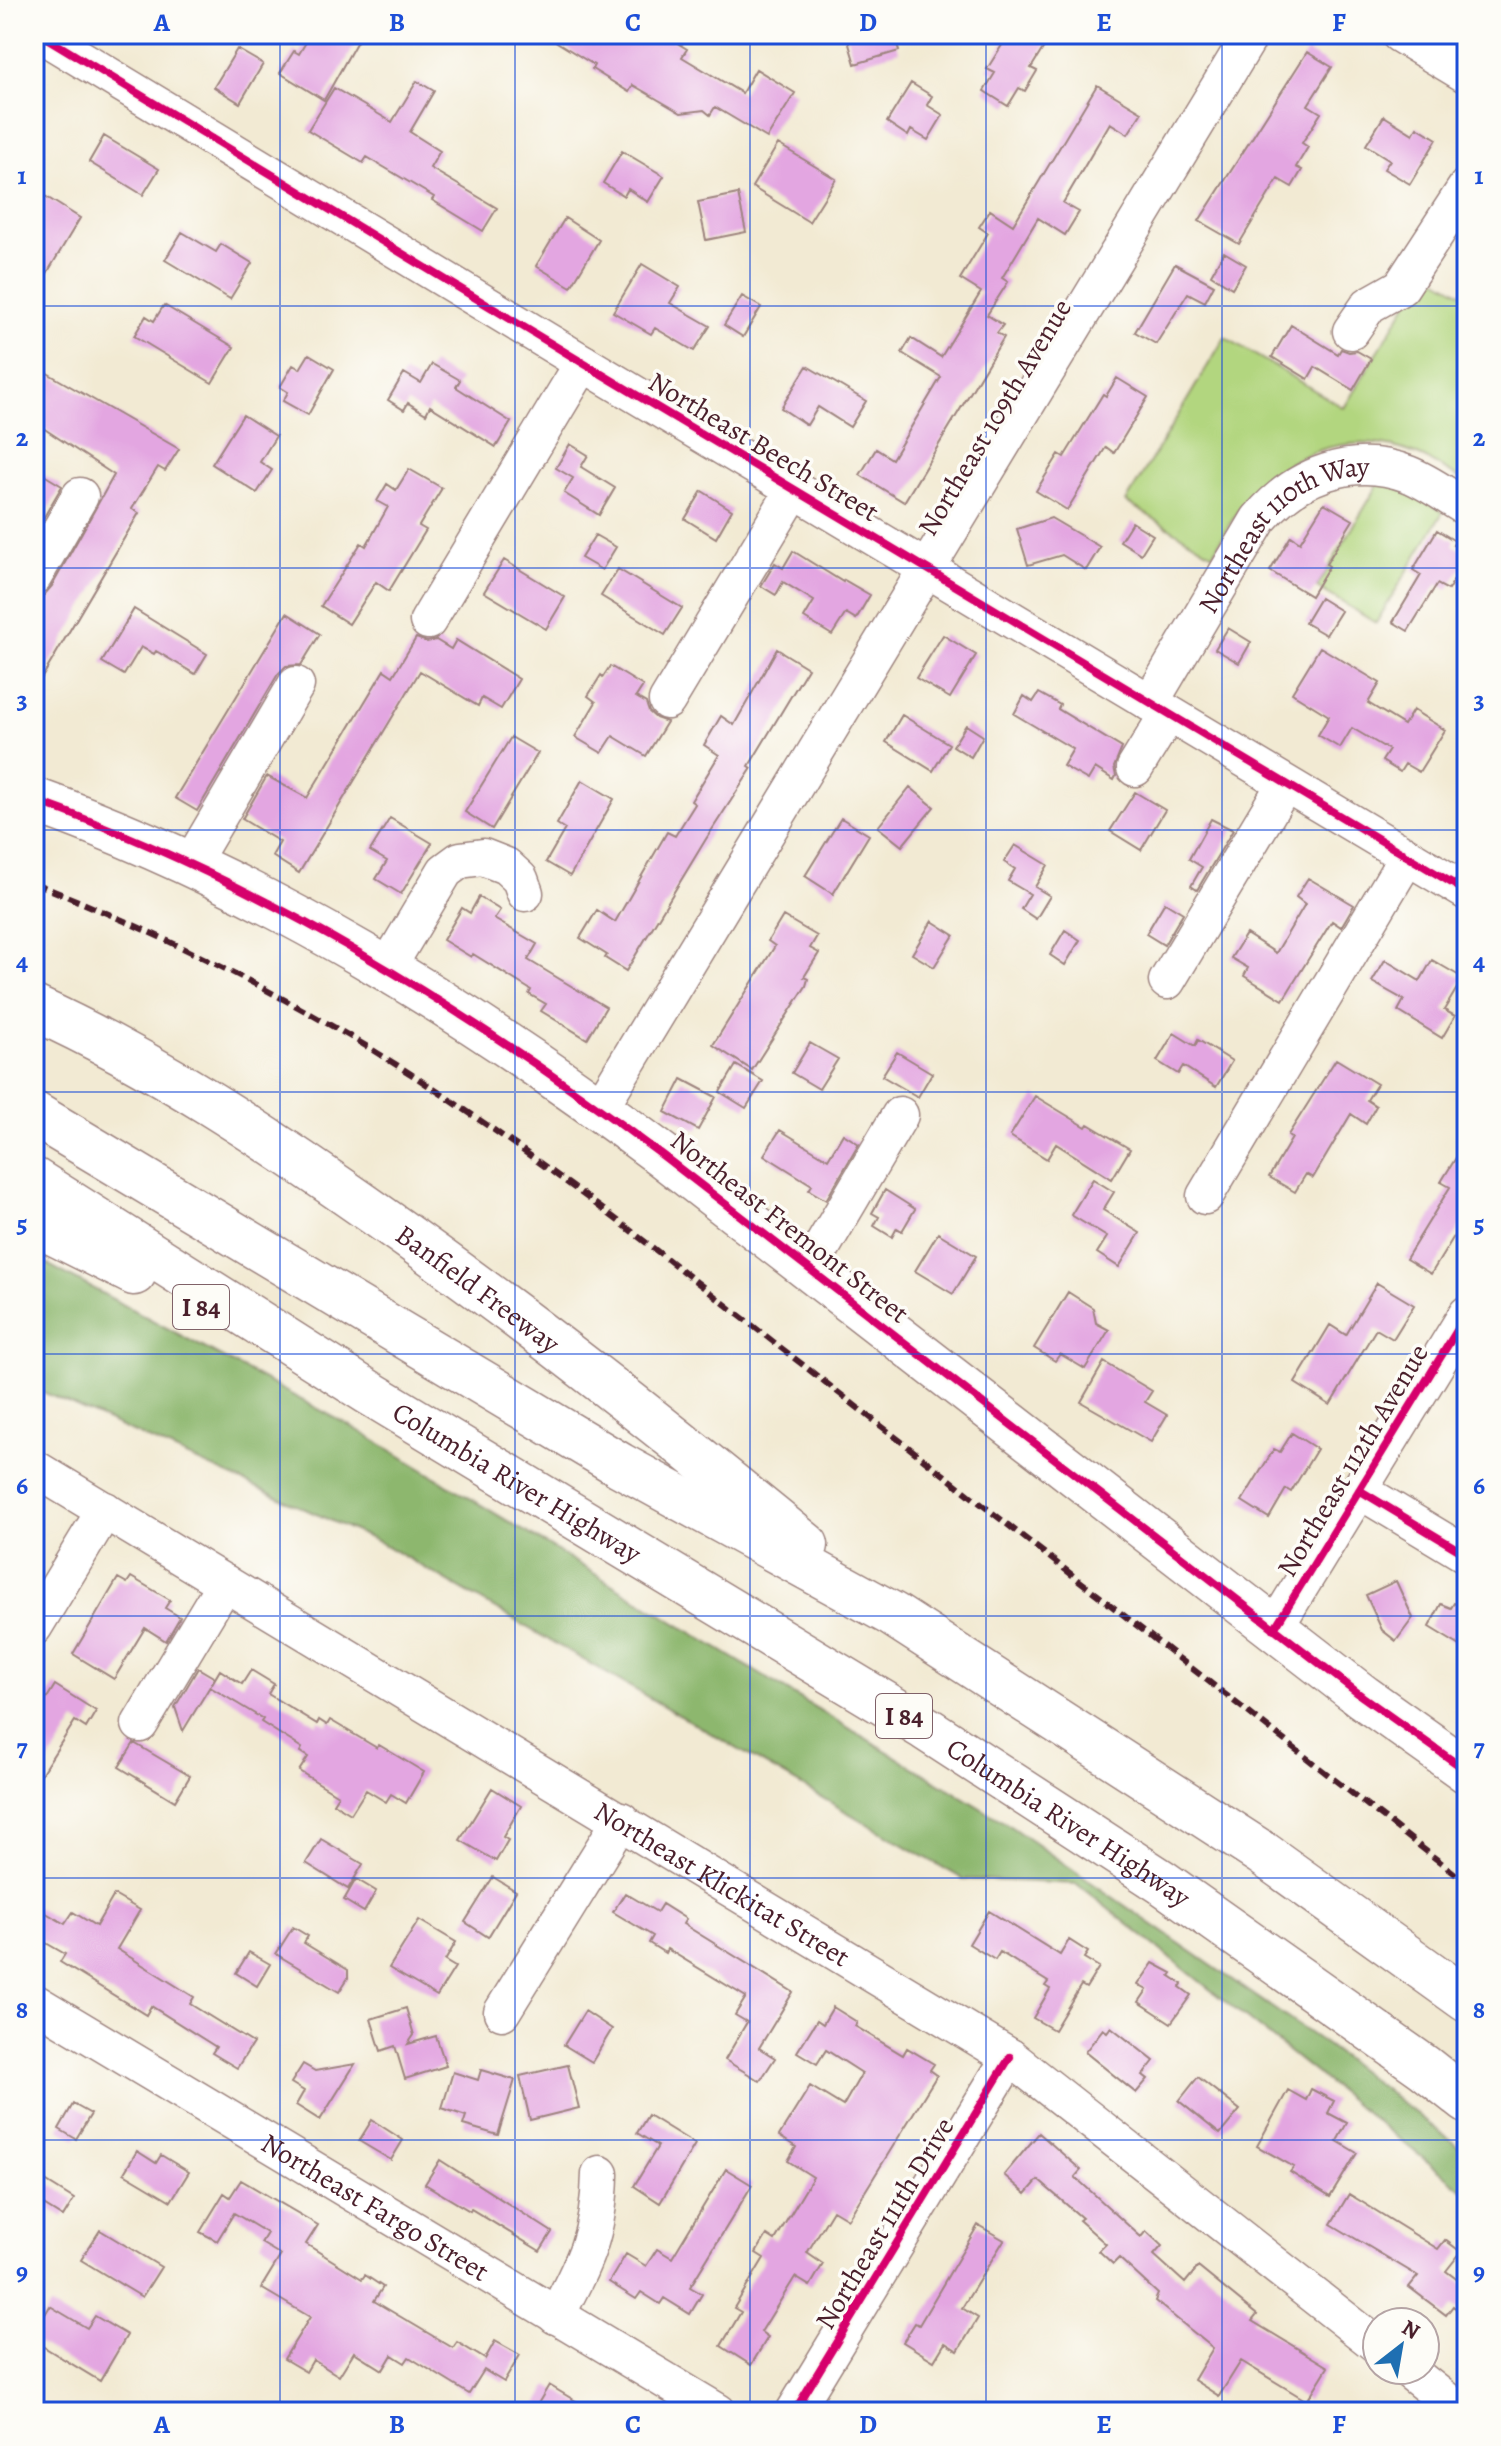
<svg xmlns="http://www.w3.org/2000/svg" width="1501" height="2446" font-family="Alegreya,serif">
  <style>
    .green { fill: #b2d67f; stroke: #7e7a55; stroke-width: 2 }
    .forest { fill: #8db76e; stroke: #6c6b4c; stroke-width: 2 }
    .building { fill: #e3a6e1 }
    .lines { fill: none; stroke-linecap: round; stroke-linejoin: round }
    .minor-casing { stroke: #9e847f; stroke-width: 39 }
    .major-casing { stroke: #9e847f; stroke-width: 47 }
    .highway-casing { stroke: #9e847f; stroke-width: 47 }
    .minor { stroke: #fff; stroke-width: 36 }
    .major { stroke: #fff; stroke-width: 44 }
    .highway { stroke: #fff; stroke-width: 44 }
    .rail { stroke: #4a1f2b; stroke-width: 6; stroke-dasharray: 12 6; stroke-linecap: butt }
    .cycleway-casing { stroke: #fdfcf7; stroke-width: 13 }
    .cycleway { stroke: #d6006c; stroke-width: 8 }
    .grid { fill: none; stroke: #1d4ed8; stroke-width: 2; stroke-opacity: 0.55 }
    .labels { text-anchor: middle; stroke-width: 7; stroke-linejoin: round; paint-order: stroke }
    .shield { fill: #fdfcf7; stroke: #806168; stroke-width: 2 }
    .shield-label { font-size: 26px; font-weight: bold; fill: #4a1f2b }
    .street-label { font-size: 28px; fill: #4a1f2b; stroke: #fdfcf7 }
    .neatline { fill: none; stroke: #1d4ed8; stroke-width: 3 }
    .grid-label { font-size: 26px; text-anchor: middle; font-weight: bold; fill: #1d4ed8 }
  </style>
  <rect width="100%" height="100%" fill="#fdfcf7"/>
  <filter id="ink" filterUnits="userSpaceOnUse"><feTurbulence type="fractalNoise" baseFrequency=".0125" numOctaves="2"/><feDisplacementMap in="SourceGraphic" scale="16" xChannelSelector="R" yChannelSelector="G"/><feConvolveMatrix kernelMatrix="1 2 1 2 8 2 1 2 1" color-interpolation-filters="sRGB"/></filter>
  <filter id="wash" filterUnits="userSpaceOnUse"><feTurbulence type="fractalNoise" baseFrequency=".006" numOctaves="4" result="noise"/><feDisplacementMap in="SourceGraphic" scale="32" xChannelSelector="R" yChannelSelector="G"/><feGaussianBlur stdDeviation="1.8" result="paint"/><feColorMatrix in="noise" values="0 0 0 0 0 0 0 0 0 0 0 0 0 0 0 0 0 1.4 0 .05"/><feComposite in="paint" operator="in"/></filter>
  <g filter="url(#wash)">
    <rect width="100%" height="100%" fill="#f2ead3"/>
    <path class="green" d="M1426,272L1467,296V483C1446,470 1425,456 1401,449C1345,433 1286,454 1249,496C1234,513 1224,535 1213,554L1126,502L1225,337L1344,408Z
      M1380,482L1406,490L1443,512L1376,623L1317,587Z"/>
    <path class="forest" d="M34,1257L356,1429L1007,1824L1329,2047L1467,2153V2193L1077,1884L963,1879L381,1543L34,1388Z"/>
    <g id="blocks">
      <path class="building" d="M311,34H361L324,100L280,73L294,51L299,54Z
        M544,34H662L687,49L682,57L742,93L756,69L795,93L767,138L715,107L710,115L704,110L681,113L633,85L629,92L592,69L594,65Z
        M846,34H894L899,51L855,64Z
        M1009,34H1052L1031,68L1037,71L1025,91L1019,88L1008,106L984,91L995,73L987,69Z
        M237,49L263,64L240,103L214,87Z
        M1307,52L1332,67L1308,105L1321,113L1302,143L1308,147L1296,167L1302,170L1292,187L1278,179L1239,244L1199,221Z
        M417,81L434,91L410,132L440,151L430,168L497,208L483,231L432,200L434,197L367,157L363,163L308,130L334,88L392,122Z
        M911,83L932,96L927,105L943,115L928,140L911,130L908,136L887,122Z
        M1097,85L1142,112L1128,134L1110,123L1063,203L1079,212L1065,235L1038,218L1002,278L1008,282L987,315L1003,325L997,333L1004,337L904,502L860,475L876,449L892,459L941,377L902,353L911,338L941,357L981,292L960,279L988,233L979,227L990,210L1013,225Z
        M1384,116L1413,134L1417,127L1437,139L1410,184L1384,169L1390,160L1366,145Z
        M104,136L159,169L143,195L89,162Z
        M778,144L836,179L809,222L752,187Z
        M622,151L664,176L648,202L628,189L624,196L603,183Z
        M738,194L746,232L706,240L698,202Z
        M45,196L80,218L34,295V214Z
        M565,218L599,240L571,287L536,266Z
        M182,232L216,252L221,244L252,263L230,299L165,260Z
        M1224,252L1246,265L1232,288L1211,275Z
        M642,264L680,287L670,303L710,326L694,351L655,328L651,334L613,312Z
        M1175,264L1214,285L1205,302L1188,293L1156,344L1135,332Z
        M742,296L761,307L743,337L724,325Z
        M164,305L234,347L212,383L134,336L146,316L154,321Z
        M1291,325L1338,354L1341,349L1349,352L1357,351L1371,359L1353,390L1315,367L1308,379L1272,357Z
        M309,354L334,369L308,415L283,401L288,392L280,387L293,365L300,369Z
        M432,364L460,380L456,387L511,422L496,447L430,406L426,414L408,403L404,410L388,400L404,373L421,383Z
        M807,366L866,401L850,427L818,407L807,425L781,408Z
        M42,370L179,449L165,471L158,467L132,509L139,513L34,691V610L44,595L52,586L114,475L34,422V382Z
        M1117,378L1148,397L1114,453L1106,447L1067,510L1036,491L1059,454L1064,457L1103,394L1106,396Z
        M243,415L276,436L260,462L272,470L257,493L212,464Z
        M570,444L588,455L581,467L615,488L599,515L564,493L573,478L556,468Z
        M34,469L62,486L34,534Z
        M409,469L442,488L419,526L426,530L389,591L376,582L349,624L321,606L361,543L366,546L388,507L377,501L387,484L396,490Z
        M702,491L732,510L716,538L685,519Z
        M1324,503L1353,520L1326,564L1329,566L1311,596L1270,571L1291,536L1300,542Z
        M1051,518L1100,547L1086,570L1062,555L1028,565L1017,529Z
        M1132,522L1153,535L1141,554L1120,541Z
        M1437,530L1455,541L1453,545L1467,553V558L1448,590L1437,584L1408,631L1393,622L1421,575L1413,570Z
        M595,535L616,547L602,570L581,558Z
        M793,551L843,582L844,580L870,595L856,619L846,613L832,635L804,618L814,601L783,582L776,595L761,586L775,563L783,568Z
        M504,560L565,597L546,629L484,592Z
        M618,569L682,608L665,635L601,596Z
        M1320,598L1341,611L1326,635L1305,623Z
        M134,609L207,654L195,674L156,651L154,654L141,647L124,675L102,662Z
        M287,613L320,634L301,665L286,666L278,674L197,811L175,798Z
        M1228,628L1251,642L1239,663L1215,649Z
        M943,635L976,655L950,698L916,678Z
        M416,638L427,642L436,640L451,649L456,640L519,679L501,709L482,698L478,706L420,671L299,873L272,856L280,842L242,819L267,776L307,798L384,670L393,676Z
        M1320,647L1380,683L1368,703L1404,725L1413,710L1445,730L1419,772L1405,764L1400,772L1382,761L1389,750L1352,728L1340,748L1318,735L1329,716L1292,693Z
        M777,649L808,668L749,766L752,768L706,839L626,971L605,958L607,955L580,938L597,910L615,922L667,832L675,836L695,804L691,801L719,755L704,745L721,716L734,725Z
        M610,666L643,686L636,697L646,703L649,712L656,718L667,722L646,756L613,736L602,753L575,737L596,702L588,696L601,675L603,677Z
        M1039,693L1060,705L1058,709L1122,748L1114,767L1116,776L1114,780L1095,768L1088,780L1063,766L1073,749L1014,714L1024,696L1033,702Z
        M902,715L949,744L933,771L886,742Z
        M966,725L983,736L971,757L953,746Z
        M511,737L538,753L492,829L465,812Z
        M582,780L614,799L570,876L546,862L565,829L557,824Z
        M910,787L934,807L902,846L878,827Z
        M1135,792L1165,810L1141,850L1110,831Z
        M390,818L432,843L401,894L376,879L387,861L370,851Z
        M841,818L869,835L833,894L805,876Z
        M1211,819L1233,830L1197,890L1191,886L1202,867L1189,859Z
        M1015,845L1048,865L1035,887L1050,896L1036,919L1021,909L1030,894L1008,881L1015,869L1004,862Z
        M1308,878L1354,905L1341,927L1332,921L1283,1000L1244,976L1248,968L1231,958L1246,934L1276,953L1305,904L1296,897Z
        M479,897L500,910L494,919L537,944L528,960L606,1007L587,1039L541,1011L546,1004L529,994L531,990L473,954L471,957L443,940L462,908L470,913Z
        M1165,902L1183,913L1164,945L1146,934Z
        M783,916L817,936L810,948L819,953L804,977L808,979L806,986L752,1070L713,1045L775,946L768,941Z
        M932,921L954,935L934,967L912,954Z
        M1065,930L1080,940L1065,965L1050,955Z
        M1385,960L1420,981L1432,960L1463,978L1444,1010L1455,1016L1442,1038L1398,1011L1404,1000L1372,982Z
        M1174,1033L1195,1046L1198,1040L1232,1061L1216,1087L1183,1066L1178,1074L1157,1061Z
        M810,1043L838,1059L819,1089L792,1073Z
        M897,1052L932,1073L918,1097L882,1076Z
        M1336,1059L1377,1084L1367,1100L1376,1106L1366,1124L1351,1114L1313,1178L1306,1174L1295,1192L1269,1177L1292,1138L1288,1135Z
        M736,1065L763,1081L746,1108L720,1092Z
        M682,1079L716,1097L698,1130L665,1112Z
        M1035,1096L1086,1127L1088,1124L1130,1149L1112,1179L1056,1144L1047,1159L1010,1136Z
        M780,1130L828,1159L843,1134L859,1144L826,1200L809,1190L812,1185L764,1155Z
        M1467,1140V1215L1431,1274L1406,1259L1450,1187L1441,1182Z
        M1093,1179L1114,1192L1103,1210L1140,1233L1119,1267L1097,1253L1107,1237L1071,1215Z
        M885,1190L915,1209L902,1231L897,1228L892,1237L874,1226L879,1217L872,1213Z
        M938,1233L976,1256L953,1294L915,1271Z
        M1377,1283L1414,1305L1393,1339L1376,1329L1330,1405L1295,1383L1330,1325L1346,1335Z
        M1068,1292L1093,1308L1096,1323L1109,1330L1085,1369L1060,1354L1055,1361L1034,1348Z
        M1104,1362L1152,1391L1145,1402L1167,1415L1151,1442L1081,1402Z
        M1292,1433L1317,1449L1291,1492L1286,1489L1269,1518L1242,1501L1274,1449L1280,1452Z
        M131,1577L170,1600L165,1608L180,1617L166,1641L145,1628L114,1679L73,1654L118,1578L127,1583Z
        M1396,1581L1413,1618L1396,1641L1382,1630L1366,1595Z
        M1454,1603L1467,1610V1650L1429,1627L1441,1604L1451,1608Z
        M198,1668L215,1678L183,1731L175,1707Z
        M220,1670L242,1684L251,1670L274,1684L268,1694L317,1724L319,1720L327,1725L330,1720L377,1748L379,1745L424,1772L406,1803L391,1794L386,1802L366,1790L351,1814L333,1803L338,1795L299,1771L308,1757L300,1752L302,1748L261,1722L263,1719L210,1687Z
        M55,1685L96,1711L86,1728L75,1721L34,1785V1719Z
        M134,1743L190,1776L175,1801L119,1767Z
        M492,1788L521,1806L503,1837L508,1840L496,1861L460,1840Z
        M321,1839L363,1864L348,1889L306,1863Z
        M493,1877L516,1891L488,1937L465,1922Z
        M356,1879L376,1891L364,1912L344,1900Z
        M625,1893L657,1912L662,1904L686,1919L683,1924L793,1992L759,2048L775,2058L760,2081L725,2060L747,2022L735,2015L746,1997L667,1949L665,1953L649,1943L653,1936L613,1912Z
        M114,1895L140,1910L117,1949L194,1997L190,2004L253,2043L237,2068L212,2053L216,2047L151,2006L146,2015L60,1962L65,1954L34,1936V1906L65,1924L73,1912L96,1926Z
        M989,1911L1060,1955L1069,1940L1088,1952L1084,1958L1099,1967L1086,1988L1081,1985L1054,2030L1033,2018L1050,1989L1045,1986L1048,1982L1000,1952L995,1960L969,1944Z
        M419,1920L456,1942L445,1961L455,1967L437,1996L389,1968Z
        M293,1927L308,1936L304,1943L348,1970V1978L339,1992L276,1954Z
        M249,1952L270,1964L257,1986L236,1973Z
        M1153,1963L1172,1973L1170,1976L1182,1984L1180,1987L1191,1995L1171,2023L1139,2002L1147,1990L1138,1985Z
        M833,2007L857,2022L855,2026L903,2055L907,2048L934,2064L930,2070L937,2075L848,2219L833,2210L807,2253L823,2264L810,2286L795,2277L761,2332L768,2337L751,2365L721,2346L741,2312L734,2308L764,2258L756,2253L767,2235L775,2240L813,2177L788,2161L796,2147L779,2136L810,2086L843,2106L862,2073L826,2050L817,2064L797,2052L817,2020L823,2024Z
        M406,2008L414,2035L408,2044L436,2036L446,2066L405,2079L395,2046L381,2051L371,2019Z
        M585,2011L612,2029L592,2062L564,2045Z
        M1111,2027L1154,2061L1143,2075L1148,2079L1136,2093L1085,2052L1103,2029L1107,2032Z
        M303,2064L315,2071L355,2064L320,2120L296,2105L304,2091L291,2083Z
        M568,2065L579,2108L530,2120L520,2076Z
        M481,2070L515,2080L498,2135L463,2125L466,2116L442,2108L453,2072L478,2080Z
        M1198,2077L1240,2110L1220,2134L1179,2101Z
        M1311,2089L1334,2101L1328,2113L1347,2123L1337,2141L1357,2153L1330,2197L1290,2172L1294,2167L1257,2146L1288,2090L1306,2100Z
        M73,2104L91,2114L76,2139L59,2129Z
        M648,2115L695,2144L660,2203L634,2186L658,2146L637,2133Z
        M372,2120L403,2140L391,2160L359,2141Z
        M1039,2133L1081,2170L1075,2177L1141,2237L1146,2231L1162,2246L1154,2255L1185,2283L1198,2267L1257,2315L1252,2321L1328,2367L1307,2401L1241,2361L1219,2396L1194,2380L1213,2348L1155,2301L1158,2294L1119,2258L1113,2264L1099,2251L1106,2244L1079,2220L1082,2218L1038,2180L1026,2194L1004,2175Z
        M137,2151L156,2163L161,2155L189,2172L171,2201L124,2173Z
        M440,2160L552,2232L540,2251L471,2209L470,2211L425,2184Z
        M726,2169L752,2185L690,2287L702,2294L690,2314L664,2298L660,2304L641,2292L636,2299L609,2282L626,2254L646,2266L657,2249L672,2258Z
        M34,2174L74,2199L63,2217L34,2199Z
        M241,2180L318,2225L306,2244L362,2279L365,2275L383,2287L374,2301L453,2348L457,2342L485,2359L495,2341L520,2355L504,2382L484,2370L469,2394L409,2357L405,2363L392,2355L383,2370L354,2352L339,2376L313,2360L306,2372L284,2359L310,2317L261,2288L281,2255L261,2243L267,2233L234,2213L217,2241L200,2232L224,2193L230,2197Z
        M1349,2194L1438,2249L1445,2240L1461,2252L1446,2271L1467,2287V2317L1453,2306L1446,2315L1409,2287L1418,2276L1331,2224Z
        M978,2225L1004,2240L962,2308L978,2318L958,2351L945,2343L934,2361L903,2342L915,2323L919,2325Z
        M100,2230L161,2267L142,2297L81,2260Z
        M50,2306L87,2328L95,2316L127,2335L100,2381L34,2341V2333Z
        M549,2385L594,2412H533Z"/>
    </g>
  </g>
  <g filter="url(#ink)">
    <use href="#blocks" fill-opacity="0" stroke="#9e847f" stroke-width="2"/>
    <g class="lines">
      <defs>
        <g id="minor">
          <path d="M40,34L583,363L1467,892"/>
          <path d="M1399,34L1467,75"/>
          <path d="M1351,331L1369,305L1401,287L1467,186"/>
          <path d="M34,576L80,496"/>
          <path d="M428,621L583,363"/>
          <path d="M667,701L794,490"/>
          <path id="s1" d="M1150,703L1259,519C1296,475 1353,453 1408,474C1429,482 1448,497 1467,508"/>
          <path d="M1135,768L1168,714"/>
          <path d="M190,865L296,685"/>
          <path d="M386,970L445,871L460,860L483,857L506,866L520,879L525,893"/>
          <path d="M1167,981L1285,784"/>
          <path d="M599,1109L1251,34"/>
          <path d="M1205,1196L1407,857"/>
          <path d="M809,1269L900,1115"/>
          <path id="s2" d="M34,1468L1010,2057L1377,2345"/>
          <path d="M1359,1490L1467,1555"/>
          <path d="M34,1627L105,1510"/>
          <path d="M1274,1629L1467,1314"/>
          <path d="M140,1724L225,1583"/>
          <path id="s3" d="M34,2002L718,2412"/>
          <path d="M502,2012L621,1820"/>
          <path d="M556,2316C584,2263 599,2235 600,2174"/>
          <path d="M1408,2370L1461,2412"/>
          <path d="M794,2412L1010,2057"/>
        </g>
        <path id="major" d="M34,800C261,881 470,1011 662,1155L1363,1697L1467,1771"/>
        <g id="highway">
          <path id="s4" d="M34,1008C157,1064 269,1139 380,1217C527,1320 667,1431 806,1545"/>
          <path d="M34,1114L620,1465L892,1614L1262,1853L1467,2000"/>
          <path id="s5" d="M34,1180L368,1392L925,1728L1162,1882L1424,2067L1467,2101"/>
          <path d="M34,1223L134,1273"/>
        </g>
      </defs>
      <use href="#minor" class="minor-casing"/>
      <use href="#major" class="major-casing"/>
      <use href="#highway" class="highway-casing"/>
      <use href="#minor" class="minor"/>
      <use href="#major" class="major"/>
      <use href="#highway" class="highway"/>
      <path class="rail" d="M34,883C145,927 252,979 356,1040C448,1095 535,1158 621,1223L1467,1883"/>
      <defs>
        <path id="cycleway" d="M40,34L583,363L1467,892
          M34,800C261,881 470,1011 662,1155L1363,1697L1467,1771
          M1359,1490L1467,1555
          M1274,1629L1467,1314
          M794,2412L1010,2057"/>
      </defs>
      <use href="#cycleway" class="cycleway-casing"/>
      <use href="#cycleway" class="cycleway"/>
    </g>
  </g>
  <path class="grid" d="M280,34V2412M515,34V2412M750,34V2412M986,34V2412M1222,34V2412M34,306H1467M34,568H1467M34,830H1467M34,1092H1467M34,1354H1467M34,1616H1467M34,1878H1467M34,2140H1467"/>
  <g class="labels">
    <g class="shield">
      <rect x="173" y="1285" width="56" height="44" rx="6"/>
      <rect x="876" y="1694" width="56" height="44" rx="6"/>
    </g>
    <g class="shield-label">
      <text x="201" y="1316">I 84</text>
      <text x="904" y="1725">I 84</text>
    </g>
    <g class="street-label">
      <text transform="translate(994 417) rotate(-59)" y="10">Northeast 109th Avenue</text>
      <text transform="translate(764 446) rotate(31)" y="10">Northeast Beech Street</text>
      <text dy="10" stroke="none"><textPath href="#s1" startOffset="224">Northeast 110th Way</textPath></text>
      <text transform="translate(790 1226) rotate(38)" y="10">Northeast Fremont Street</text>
      <text dy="10" stroke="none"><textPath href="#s4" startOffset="526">Banfield Freeway</textPath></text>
      <text transform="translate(1352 1460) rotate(-59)" y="10">Northeast 112th Avenue</text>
      <text dy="10" stroke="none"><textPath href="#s5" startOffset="570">Columbia River Highway</textPath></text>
      <text dy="10" stroke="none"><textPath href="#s5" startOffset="1218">Columbia River Highway</textPath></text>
      <text dy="10" stroke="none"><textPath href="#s2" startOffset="804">Northeast Klickitat Street</textPath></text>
      <text dy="10" stroke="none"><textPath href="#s3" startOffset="398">Northeast Fargo Street</textPath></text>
      <text transform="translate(884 2223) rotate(-59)" y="10">Northeast 111th Drive</text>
    </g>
  </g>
  <rect width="1501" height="2446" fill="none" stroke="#fdfcf7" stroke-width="88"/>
  <g transform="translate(1401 2346) rotate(31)"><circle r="38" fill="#fdfcf7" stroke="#b5a4a5" stroke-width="2"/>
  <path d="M0-6L14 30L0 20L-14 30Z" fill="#1f6fb2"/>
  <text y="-12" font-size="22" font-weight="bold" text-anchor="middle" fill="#4a1f2b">N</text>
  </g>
  <rect x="44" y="44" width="1413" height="2358" class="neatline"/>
  <g class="grid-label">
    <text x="162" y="31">A</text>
    <text x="397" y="31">B</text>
    <text x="633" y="31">C</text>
    <text x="868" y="31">D</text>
    <text x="1104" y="31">E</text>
    <text x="1339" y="31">F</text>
    <text x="22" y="184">1</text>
    <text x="1479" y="184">1</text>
    <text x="22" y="446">2</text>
    <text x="1479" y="446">2</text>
    <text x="22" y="708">3</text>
    <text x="1479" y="708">3</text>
    <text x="22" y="970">4</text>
    <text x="1479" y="970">4</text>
    <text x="22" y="1232">5</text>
    <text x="1479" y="1232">5</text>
    <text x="22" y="1494">6</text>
    <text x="1479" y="1494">6</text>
    <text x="22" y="1756">7</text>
    <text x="1479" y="1756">7</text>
    <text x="22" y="2018">8</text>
    <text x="1479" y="2018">8</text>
    <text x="22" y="2280">9</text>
    <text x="1479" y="2280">9</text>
    <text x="162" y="2433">A</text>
    <text x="397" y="2433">B</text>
    <text x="633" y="2433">C</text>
    <text x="868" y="2433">D</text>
    <text x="1104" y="2433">E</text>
    <text x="1339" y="2433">F</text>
  </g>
</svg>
